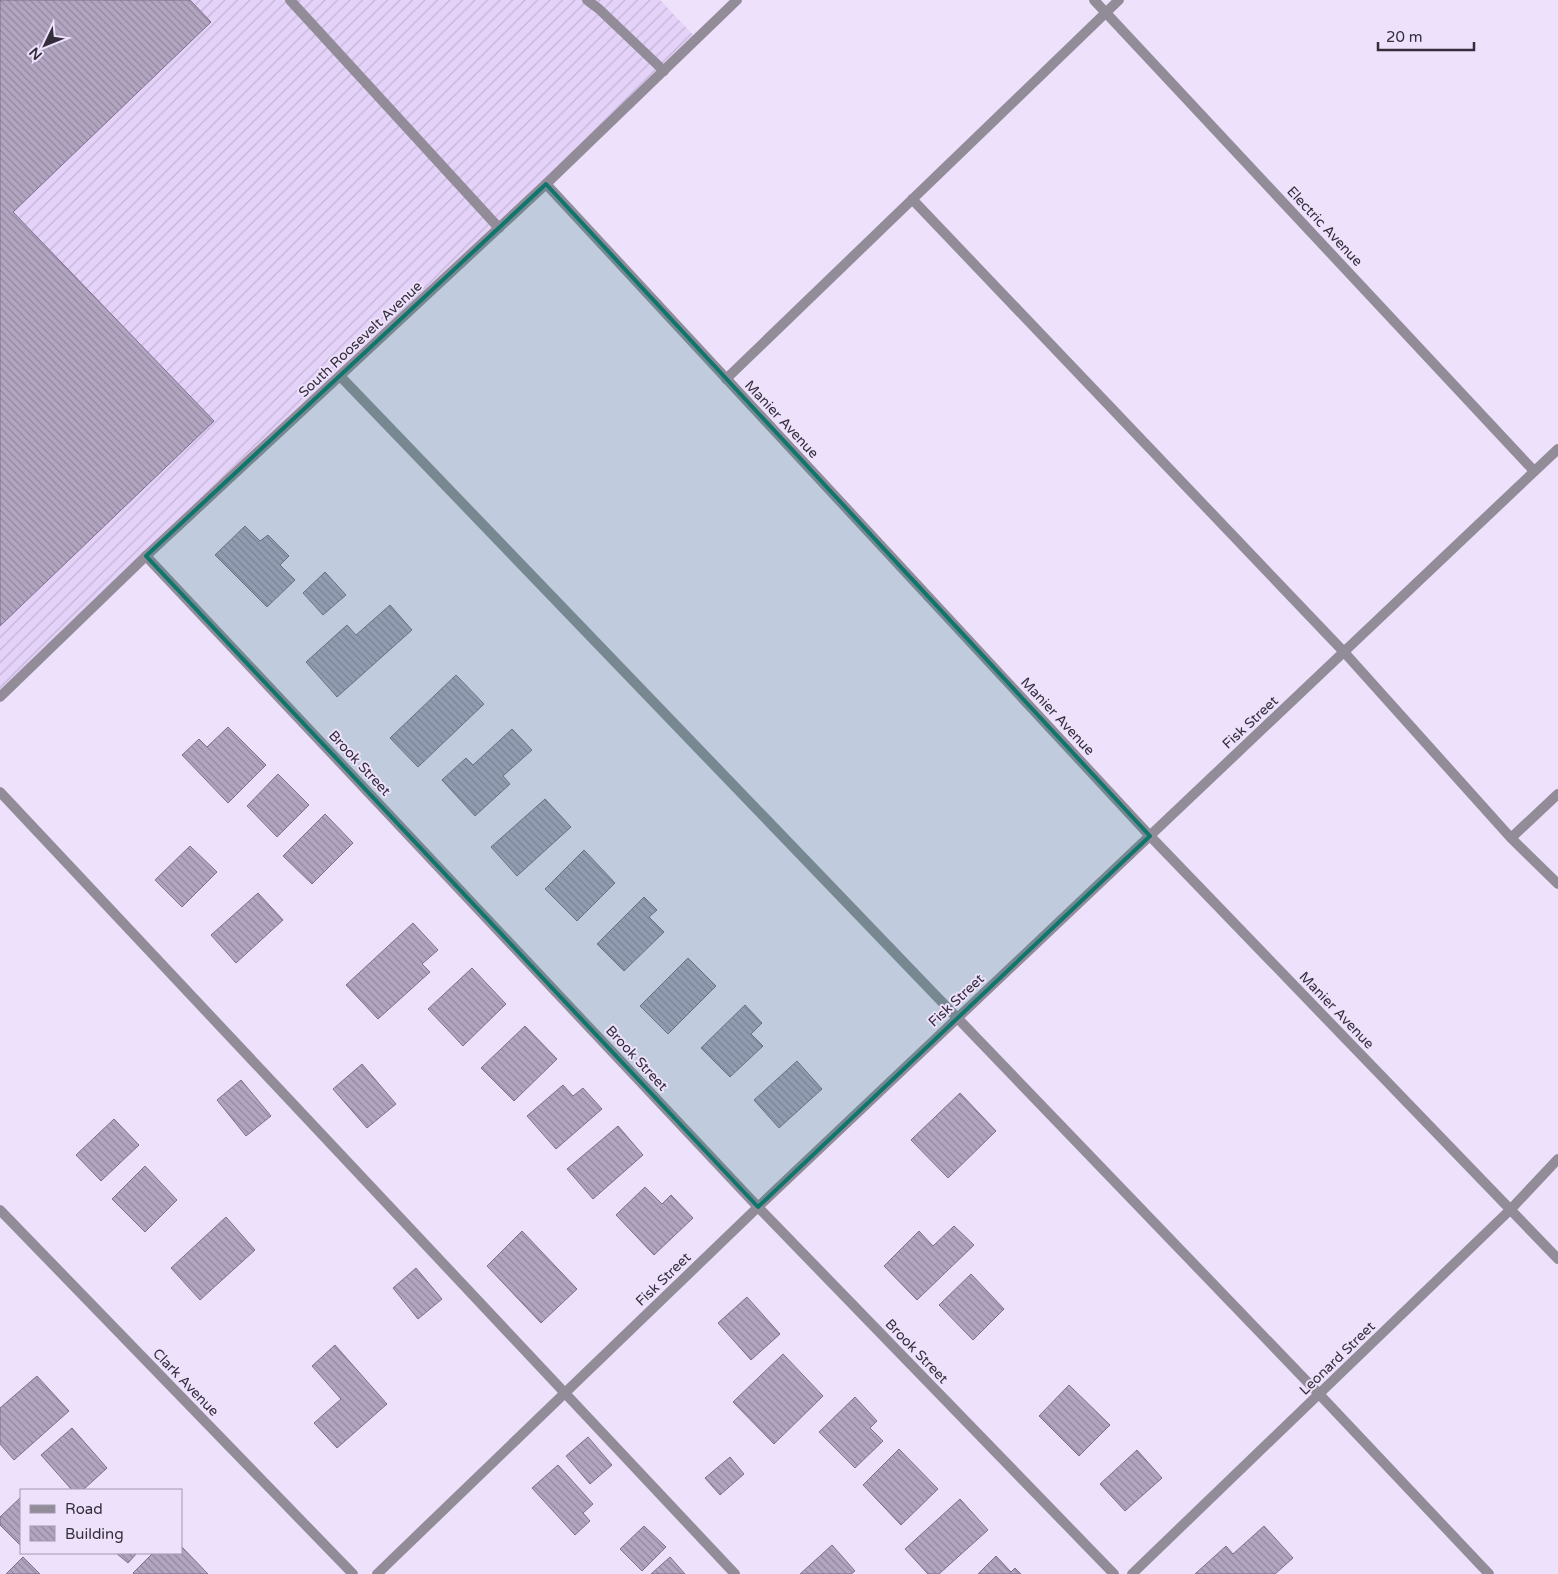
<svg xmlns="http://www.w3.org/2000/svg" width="1558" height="1574" font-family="'Varela Round',sans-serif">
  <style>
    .industrial { fill: url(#industrial-furrows) }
    .building { fill: url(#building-back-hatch); stroke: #7e708d }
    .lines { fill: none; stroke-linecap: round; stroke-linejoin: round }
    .service { stroke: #928c99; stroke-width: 10 }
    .minor { stroke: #928c99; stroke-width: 10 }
    .tertiary { stroke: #928c99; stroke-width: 10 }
    .marked { fill: #0f766e; fill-opacity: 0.2; stroke: #0f766e; stroke-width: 4; stroke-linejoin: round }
    .labels { text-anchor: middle; stroke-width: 4; stroke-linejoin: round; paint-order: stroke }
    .street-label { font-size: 14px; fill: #342e3b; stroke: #ede1fb }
  </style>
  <defs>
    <pattern id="industrial-furrows" width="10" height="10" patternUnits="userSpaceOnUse" patternTransform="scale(1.25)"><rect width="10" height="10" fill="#e4d2f9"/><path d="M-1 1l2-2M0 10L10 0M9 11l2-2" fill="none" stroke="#c4b5d6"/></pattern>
    <pattern id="building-back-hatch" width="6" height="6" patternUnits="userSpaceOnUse" patternTransform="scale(1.25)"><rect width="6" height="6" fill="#b2a5c1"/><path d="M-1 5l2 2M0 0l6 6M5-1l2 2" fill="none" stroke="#92879e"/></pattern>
  </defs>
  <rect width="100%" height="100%" fill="#ede1fb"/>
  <path class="industrial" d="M0,0H660L697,39L0,697Z"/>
  <path class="building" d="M0,0H190L211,22L13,212L214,421L0,626Z
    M245,526L260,541L268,535L289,556L280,565L295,580L267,607L215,555Z
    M325,572L346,595L323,615L303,593Z
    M390,605L412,630L337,697L306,662L347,625L356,635Z
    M456,675L484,704L418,767L390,738Z
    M228,727L266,765L228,803L182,755L199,739L207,747Z
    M512,729L532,750L503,776L510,784L475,816L442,780L466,758L473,765Z
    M278,774L309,805L277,837L247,806Z
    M545,799L571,827L517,876L491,847Z
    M325,814L353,843L312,884L283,856Z
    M190,846L217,872L182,907L155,880Z
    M584,850L615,883L577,921L545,889Z
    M258,893L283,920L236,963L211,935Z
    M644,897L657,910L649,917L664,932L624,971L597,944Z
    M413,923L438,950L422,964L430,972L378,1019L346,985Z
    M688,958L716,986L668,1034L640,1006Z
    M472,968L506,1004L463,1046L428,1009Z
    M745,1005L762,1023L751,1034L763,1046L730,1077L701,1048Z
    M525,1026L557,1059L514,1101L481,1068Z
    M797,1061L822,1089L779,1128L754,1100Z
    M362,1064L396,1104L367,1128L333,1089Z
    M241,1080L271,1116L246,1136L217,1100Z
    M563,1085L573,1096L583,1088L602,1109L556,1149L527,1116Z
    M960,1093L996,1131L948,1178L911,1140Z
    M114,1119L139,1145L101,1181L76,1155Z
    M618,1126L643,1155L593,1199L567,1169Z
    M145,1166L177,1200L145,1232L112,1199Z
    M645,1187L662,1204L671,1195L693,1218L654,1255L616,1215Z
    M226,1217L255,1250L200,1300L171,1268Z
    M954,1226L974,1245L917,1300L884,1266L919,1231L933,1246Z
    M522,1231L577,1289L541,1323L487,1266Z
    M416,1268L442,1299L418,1319L393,1288Z
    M971,1274L1004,1309L973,1340L939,1305Z
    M747,1297L780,1334L751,1360L718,1323Z
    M335,1345L387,1404L337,1448L314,1423L341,1399L312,1366Z
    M783,1354L823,1396L774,1444L733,1402Z
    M37,1376L69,1411L14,1460L0,1444V1408Z
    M1069,1385L1110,1425L1079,1456L1039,1416Z
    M855,1397L877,1421L870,1428L883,1441L855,1468L819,1432Z
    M72,1428L107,1468L83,1490H72L41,1455Z
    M588,1437L612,1465L590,1484L566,1456Z
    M899,1449L938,1489L901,1525L863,1485Z
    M1137,1450L1162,1478L1125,1511L1100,1484Z
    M730,1457L744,1474L720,1495L705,1478Z
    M558,1465L593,1504L583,1513L590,1521L575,1535L532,1488Z
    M21,1497V1544L20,1545L0,1525V1517Z
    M960,1499L988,1530L939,1574H928L905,1549Z
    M644,1526L666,1547L642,1571L620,1549Z
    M1264,1526L1293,1558L1275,1574H1195L1226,1546L1233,1554Z
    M832,1545L855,1571L851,1574H800Z
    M181,1546L208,1574H134L133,1573L153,1553H181Z
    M116,1553H137L128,1563Z
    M996,1556L1011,1572L1015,1568L1021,1574H978Z
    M23,1557L40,1574H6Z
    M670,1557L685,1574H651Z"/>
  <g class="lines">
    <path class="service" d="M290,0L499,228
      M587,0L599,9L664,71
      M912,199L1344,652L1511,838L1558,884
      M340,376L1319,1394L1489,1574
      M726,379L1119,0
      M0,792L735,1574
      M1511,838L1558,794"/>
    <path class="minor" d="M1094,0L1534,471
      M546,184L1150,836L1558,1259
      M146,556L758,1207L1114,1574
      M377,1574L758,1207L1558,449
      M1132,1574L1511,1209L1558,1159"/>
    <path class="tertiary" d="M0,697L146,556L546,184L737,0
      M0,1210L353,1574"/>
  </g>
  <path class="marked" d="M546,184L1150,836L758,1207L146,556Z"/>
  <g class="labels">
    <g class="street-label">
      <text transform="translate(1325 226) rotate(47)" y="5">Electric Avenue</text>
      <text transform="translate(360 339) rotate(-43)" y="5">South Roosevelt Avenue</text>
      <text transform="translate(782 419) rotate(47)" y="5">Manier Avenue</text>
      <text transform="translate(1058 716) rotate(47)" y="5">Manier Avenue</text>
      <text transform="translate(1250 722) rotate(-43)" y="5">Fisk Street</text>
      <text transform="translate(360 763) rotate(47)" y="5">Brook Street</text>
      <text transform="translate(956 1000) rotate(-43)" y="5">Fisk Street</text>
      <text transform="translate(1337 1010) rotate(46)" y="5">Manier Avenue</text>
      <text transform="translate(637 1058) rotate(47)" y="5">Brook Street</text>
      <text transform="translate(663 1279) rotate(-44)" y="5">Fisk Street</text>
      <text transform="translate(917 1351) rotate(46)" y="5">Brook Street</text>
      <text transform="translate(1337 1358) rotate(-44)" y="5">Leonard Street</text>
      <text transform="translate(186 1382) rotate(46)" y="5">Clark Avenue</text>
    </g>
  </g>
  <rect x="20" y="1489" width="162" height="65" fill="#ede1fb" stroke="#a399ae"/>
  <rect x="30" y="1505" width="25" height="8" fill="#928c99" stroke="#a399ae"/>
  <text x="65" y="1514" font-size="15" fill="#342e3b">Road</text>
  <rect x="30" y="1526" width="25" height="15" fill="url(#building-back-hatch)" stroke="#a399ae"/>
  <text x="65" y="1539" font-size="15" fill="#342e3b">Building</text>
  <g transform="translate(45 45) rotate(227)" stroke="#ede1fb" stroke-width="4" paint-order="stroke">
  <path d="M0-4L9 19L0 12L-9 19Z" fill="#342e3b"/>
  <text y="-8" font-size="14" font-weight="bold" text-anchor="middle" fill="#342e3b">N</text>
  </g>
  <path d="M1378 42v8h96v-8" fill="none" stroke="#342e3b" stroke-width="2.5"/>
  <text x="1386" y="42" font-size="15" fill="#342e3b" stroke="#ede1fb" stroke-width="4" paint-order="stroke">20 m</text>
</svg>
